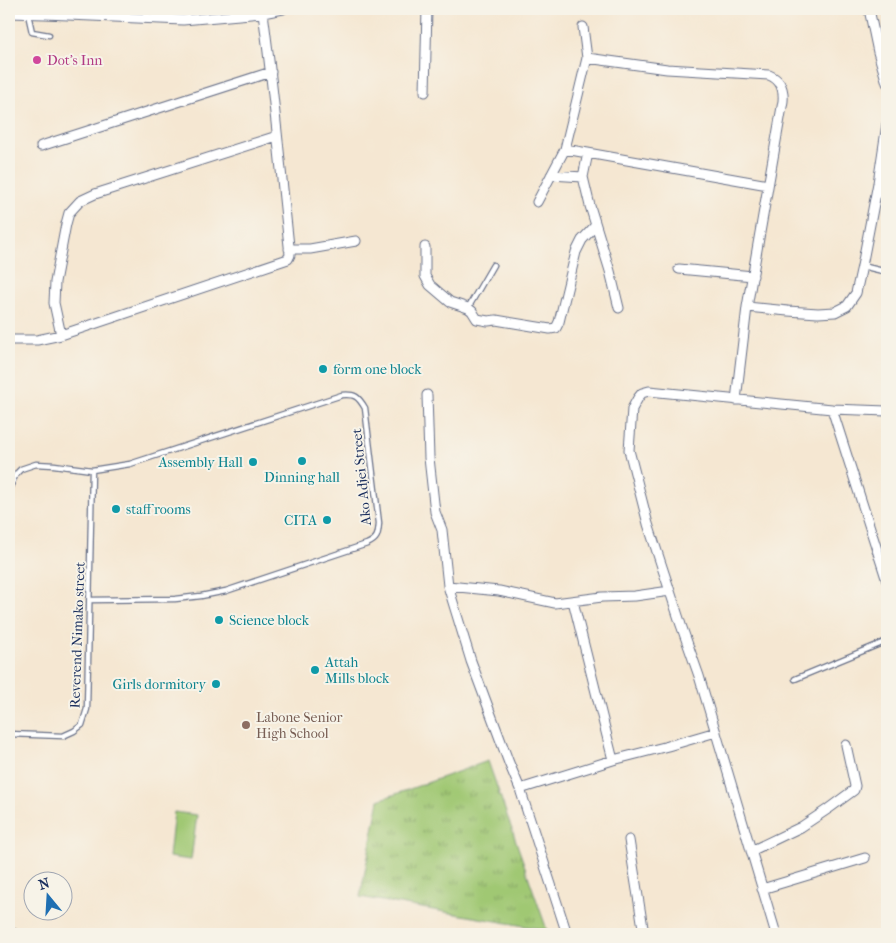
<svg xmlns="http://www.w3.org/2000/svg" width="896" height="943" font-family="'IM FELL French Canon',serif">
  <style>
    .park { fill: url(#park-tufts); stroke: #5e7c68 }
    .pitch { fill: #a0c873; stroke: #5e7c68 }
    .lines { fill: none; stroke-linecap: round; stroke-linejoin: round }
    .lane-casing { stroke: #676f87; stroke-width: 7 }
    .street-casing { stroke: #676f87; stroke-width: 11 }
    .lane { stroke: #fff; stroke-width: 4.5 }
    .street { stroke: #fff; stroke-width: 9 }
    .hotel-dot { fill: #d1479c; stroke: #f7f3e8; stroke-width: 2 }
    .culture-dot { fill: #0f9aa8; stroke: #f7f3e8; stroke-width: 2 }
    .education-dot { fill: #8d6e63; stroke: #f7f3e8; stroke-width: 2 }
    .labels { text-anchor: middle; stroke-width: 4; stroke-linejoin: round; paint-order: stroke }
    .hotel-label { font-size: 14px; fill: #b23c85; stroke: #f7f3e8; text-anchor: start }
    .culture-label { font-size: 14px; fill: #0d838f; stroke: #f7f3e8; text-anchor: start }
    .street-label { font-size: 14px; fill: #1b2f5e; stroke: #f7f3e8 }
    .education-label { font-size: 14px; fill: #785e54; stroke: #f7f3e8; text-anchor: start }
  </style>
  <defs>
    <pattern id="park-tufts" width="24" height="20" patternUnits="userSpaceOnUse" patternTransform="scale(1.25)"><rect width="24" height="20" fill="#a0c873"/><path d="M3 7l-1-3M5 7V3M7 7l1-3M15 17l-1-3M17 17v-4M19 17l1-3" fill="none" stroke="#82a362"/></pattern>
  </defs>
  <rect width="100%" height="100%" fill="#f7f3e8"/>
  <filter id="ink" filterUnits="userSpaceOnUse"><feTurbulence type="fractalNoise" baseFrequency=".02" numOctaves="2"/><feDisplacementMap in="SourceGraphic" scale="10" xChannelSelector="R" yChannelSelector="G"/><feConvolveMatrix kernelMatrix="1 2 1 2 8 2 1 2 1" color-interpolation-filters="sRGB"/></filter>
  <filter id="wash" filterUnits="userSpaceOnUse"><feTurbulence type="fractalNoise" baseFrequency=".0096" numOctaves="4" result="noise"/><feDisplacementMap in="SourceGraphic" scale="20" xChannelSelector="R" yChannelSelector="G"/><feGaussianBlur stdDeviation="1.12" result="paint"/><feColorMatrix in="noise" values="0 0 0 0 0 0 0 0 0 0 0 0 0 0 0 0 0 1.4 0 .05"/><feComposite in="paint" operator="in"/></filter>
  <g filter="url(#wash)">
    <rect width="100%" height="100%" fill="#f5e7d2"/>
    <path class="park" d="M488,761L547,930L360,897L379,800Z"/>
    <path class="pitch" d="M174,812L197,815L191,860L169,857Z"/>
  </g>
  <g filter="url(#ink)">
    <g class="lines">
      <defs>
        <path id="lane" d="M107,9L110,17
          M231,9L233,16
          M28,14L32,32L49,35
          M862,266L887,272
          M468,308L493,265
          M9,489L16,474L21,469L36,464L54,465L92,470L130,464L342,395C355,394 358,396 365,408L379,523C378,535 378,539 367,544L226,591L201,596L175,599L90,600
          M9,501L11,511L9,517
          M795,679L887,641
          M9,734L63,736L74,731L82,725L87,709L92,470"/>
        <path id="street" d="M869,9L878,52L887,83
          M9,13L45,14L183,20L263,13L283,9
          M587,58L667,69L769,75C781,80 784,89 783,101L747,307L736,400
          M425,92L427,9
          M41,146L271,72
          M565,149L768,185
          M551,175L583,177L590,206L610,271L619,308
          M583,177L588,153
          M537,202L565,149L587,58L583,27
          M425,247V276L430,285L450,302L468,308L472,311L477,319L488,321L496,320L550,329L556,328L559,322L576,252L582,240L595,226
          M289,249H310L356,241
          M679,269L753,276
          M747,307L788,311L818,313L835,312L847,306L856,293L862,266L878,183L887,124
          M61,335L54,303L55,282L66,224L69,213L80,201L95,194L277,136
          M9,340H37L61,335L288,259L290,255C281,174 274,93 263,13
          M427,395L429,458L435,512L442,530L448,586L471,661L509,763L520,789L567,934
          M832,409L887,581
          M448,586L499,591L555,603L602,597L635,596L670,591
          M573,601L613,760
          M520,789L613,760L668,746L716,732
          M629,840L644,934
          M751,851L801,827L828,809L854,790L855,786L846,745
          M762,889L865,858
          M9,933L15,934
          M776,934L699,676L681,625L648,524L629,450L632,409L638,398L642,393L649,391L832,409L887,411"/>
      </defs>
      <use href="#lane" class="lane-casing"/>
      <use href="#street" class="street-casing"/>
      <use href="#lane" class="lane"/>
      <use href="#street" class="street"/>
    </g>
  </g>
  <circle class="hotel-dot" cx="37" cy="60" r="5"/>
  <g class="culture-dot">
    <circle cx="323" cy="369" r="5"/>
    <circle cx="302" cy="461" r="5"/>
    <circle cx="253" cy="462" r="5"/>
    <circle cx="116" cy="509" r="5"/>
    <circle cx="327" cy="520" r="5"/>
    <circle cx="219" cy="620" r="5"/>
    <circle cx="315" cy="670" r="5"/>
    <circle cx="216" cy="684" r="5"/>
  </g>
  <circle class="education-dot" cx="246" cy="725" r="5"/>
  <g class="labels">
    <g class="hotel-label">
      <text x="47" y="65">Dot's Inn</text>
    </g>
    <g class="culture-label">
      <text x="333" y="374">form one block</text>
      <text x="243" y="467" text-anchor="end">Assembly Hall</text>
      <text x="302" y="482" text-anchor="middle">Dinning hall</text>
      <text x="126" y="514">staff rooms</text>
      <text x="317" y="525" text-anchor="end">CITA</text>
      <text x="229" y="625">Science block</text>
      <text x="325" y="667">Attah<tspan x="325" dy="16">Mills block</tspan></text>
      <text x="206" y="689" text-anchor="end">Girls dormitory</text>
    </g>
    <g class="street-label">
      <text transform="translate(361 477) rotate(-96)" y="5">Ako Adjei Street</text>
      <text transform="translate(77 635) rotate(-88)" y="5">Reverend Nimako street</text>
    </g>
    <g class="education-label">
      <text x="256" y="722">Labone Senior<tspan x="256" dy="16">High School</tspan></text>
    </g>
  </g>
  <rect width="896" height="943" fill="none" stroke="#f7f3e8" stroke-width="30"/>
  <g transform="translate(48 896) rotate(342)"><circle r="24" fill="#f7f3e8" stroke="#9fa5b1"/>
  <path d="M0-4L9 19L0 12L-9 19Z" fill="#1f6fb2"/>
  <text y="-8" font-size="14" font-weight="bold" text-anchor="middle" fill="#1b2f5e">N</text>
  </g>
</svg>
